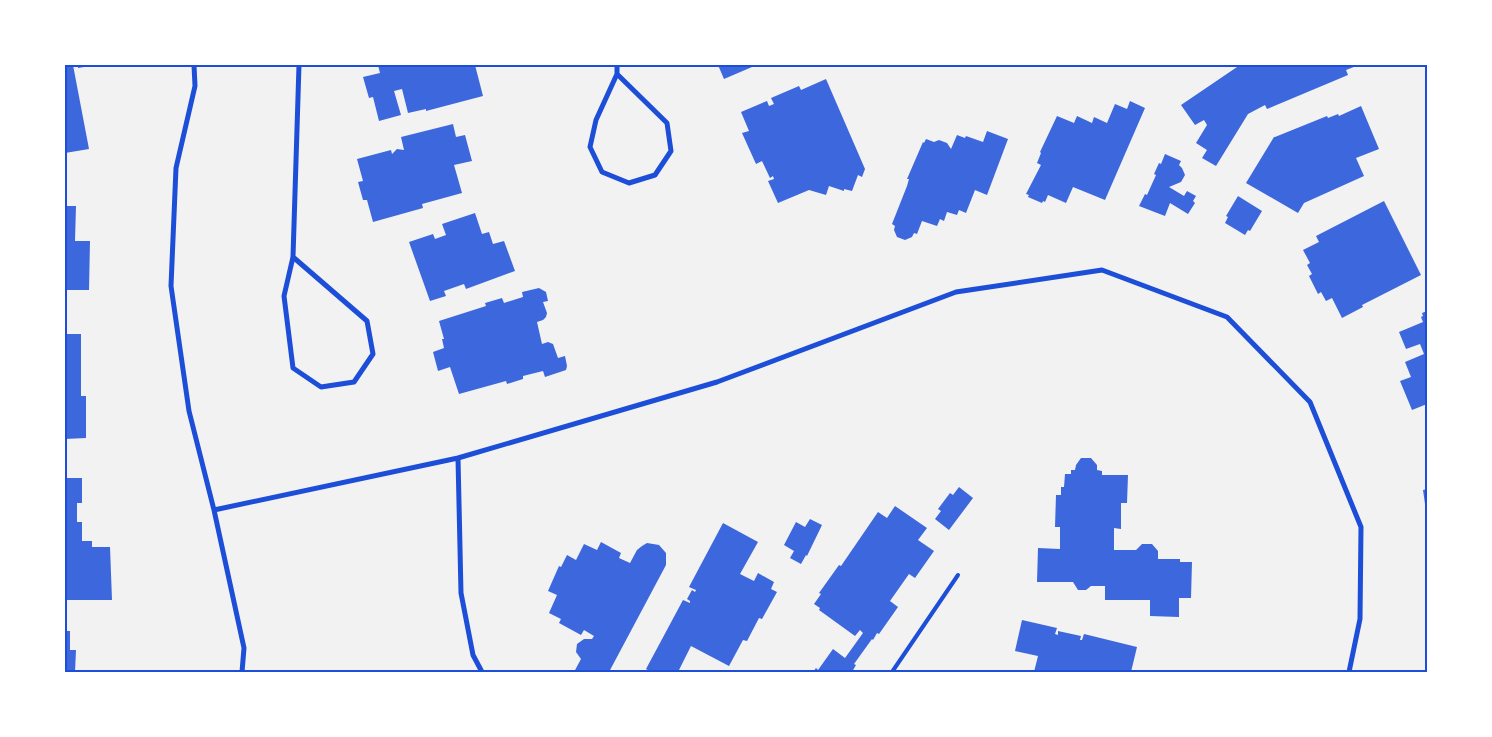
<svg xmlns="http://www.w3.org/2000/svg" width="1492" height="737" font-family="'Exo 2',sans-serif">
  <style>
    .building { fill: #3d67dc }
    .lines { fill: none; stroke-linecap: round; stroke-linejoin: round }
    .service { stroke: #1d4ed8; stroke-width: 4 }
    .minor { stroke: #1d4ed8; stroke-width: 5 }
    .neatline { fill: none; stroke: #1d4ed8; stroke-width: 2 }
  </style>
  <rect width="100%" height="100%" fill="#f2f2f2"/>
  <path class="building" d="M65,65H73L89,149L65,153Z
    M78,65H90V66L78,68Z
    M378,65H475L483,96L426,111V109L408,113L402,89L394,91L401,115L379,121L373,97L369,98L363,77L380,73Z
    M718,65H751L752,67L724,79Z
    M1240,65H1359L1346,70L1348,75L1267,109L1265,105L1248,114L1216,166L1202,158L1207,150L1196,143L1207,125L1204,120L1195,125L1181,105Z
    M826,79L865,169L862,177L858,175L852,191L844,189V191L829,186L826,195L809,190L778,203L768,181L774,179L773,176L770,178L762,161L756,164L742,133L749,131L741,112L767,101L769,106L774,104L771,98L799,86L801,90Z
    M1130,101L1145,108L1105,200L1073,187L1066,203L1048,195L1045,202L1043,201L1042,203L1028,197L1029,195L1026,194L1041,165L1037,163L1041,153L1040,152L1057,116L1074,123L1077,116L1092,123L1094,117L1107,123L1115,104L1127,109Z
    M1361,106L1379,149L1356,158L1364,176L1304,203L1298,213L1246,183L1274,137H1275L1327,116L1328,118L1338,114L1339,116Z
    M453,124L456,137L465,135L472,161L454,165L462,193L422,204L423,208L373,222L367,200H363L358,182L363,181L357,159L391,150L392,154L397,149L404,150L401,137Z
    M987,131L1008,139L987,195L975,190L966,213L959,210L957,215L947,212L944,221L940,219L937,226L922,221L917,234L914,233L912,237L905,240L897,237L894,230L895,226L892,224L907,186L909,179H907L923,142L924,143L926,139L934,142L939,140L947,143L951,149L957,135L965,138L966,136L983,142Z
    M1165,154L1181,161L1179,165L1182,168L1185,175L1181,182L1169,187L1184,196L1187,191L1196,196L1193,201L1195,203L1188,214L1170,203L1165,216L1139,206L1145,194L1147,195L1156,175L1154,174L1159,163L1161,164Z
    M1238,196L1262,211L1250,231L1248,230L1245,235L1225,223L1228,217L1226,216Z
    M1384,201L1421,275L1362,305L1363,307L1342,318L1332,298L1326,301L1321,292L1318,294L1309,276L1312,274L1307,265L1310,263L1303,250L1319,242L1316,236Z
    M65,206H76L75,241H90L89,290H65Z
    M475,213L482,234L489,232L493,244L504,241L515,271L466,289L464,284L444,291L446,296L430,301L409,242L433,234L435,239L446,235L442,224Z
    M539,288L546,292L548,301L543,302L547,313L546,317L543,320L537,322L542,344L548,342L553,344L558,358L565,356L567,366L566,370L545,377L543,371L523,376V379L507,384L506,381L459,394L450,367L438,371L433,352L444,348L442,339H444L439,321L486,306L485,303L502,298L504,303L523,297L522,292Z
    M1427,311V404L1412,410L1400,381L1411,377L1405,362L1424,354L1420,344L1406,349L1399,332L1423,322L1421,317L1423,316L1422,313Z
    M65,334H81V396H86V438L65,439Z
    M1081,458H1091L1097,465V470L1102,471V475H1128L1127,503H1121V529L1114,528V550H1136L1142,544H1152L1158,551V559H1180V562H1192L1191,598H1179V617L1150,616V600H1105V586H1091L1086,590H1078L1073,582H1037L1038,548L1060,549V527H1055L1056,495H1061V487H1064L1065,474H1071V470H1075L1076,465Z
    M65,478H82V503H77V522H82V541H92V547H110L112,600H65Z
    M959,487L973,498L949,530L935,519L941,511L938,509L950,493L953,495Z
    M1427,489V511H1426L1423,490Z
    M895,506L927,528L918,540L934,551L915,578L909,574L890,601L898,607L879,634L877,633L873,640L872,639L854,664L856,665L852,672H813L816,668L818,670L833,649L845,658L863,633L860,630L855,636L819,610L820,608L814,604L821,594L819,593L839,565L841,566L878,512L887,518Z
    M810,519L822,525L807,556L806,555L801,564L790,558L794,551L784,545L796,522L805,527Z
    M723,523L758,542L740,574L754,581L758,573L774,582L771,589L777,592L762,619L759,618L747,641L743,640L729,666L691,646L678,672H651L646,669L683,600L690,603V601L687,599L692,590L695,592L696,590L689,587Z
    M601,542L621,553L619,558L630,563L637,550L642,546L647,543L659,545L666,553V565L609,672H574L581,659L576,652L577,644L584,639H592L594,636L584,630L581,635L559,623L561,619L549,613L557,595L548,591L559,566L561,567L567,555L576,560L584,544L597,550Z
    M1022,620L1057,628L1055,634L1058,635V631L1081,636L1080,640H1082L1084,634L1137,647L1131,672L1115,670L1114,672H1034L1038,656L1015,651Z
    M65,631H70V650H76L75,672H65Z"/>
  <g class="lines">
    <path class="service" d="M892,672L958,575"/>
    <path class="minor" d="M194,65L195,86L176,168L171,286L189,411L214,510L244,648L242,672
      M617,74L667,123L671,151L655,175L629,183L602,172L590,147L596,120L617,74V65
      M293,257L367,321L373,354L354,382L321,387L293,368L284,296L293,257L299,65
      M458,458L461,593L473,655L482,672
      M214,510L458,458L717,382L956,292L1102,270L1227,317L1310,402L1361,527L1360,619L1349,672"/>
  </g>
  <rect width="1492" height="737" fill="none" stroke="#ffffff" stroke-width="132"/>
  <rect x="66" y="66" width="1360" height="605" class="neatline"/>
</svg>
